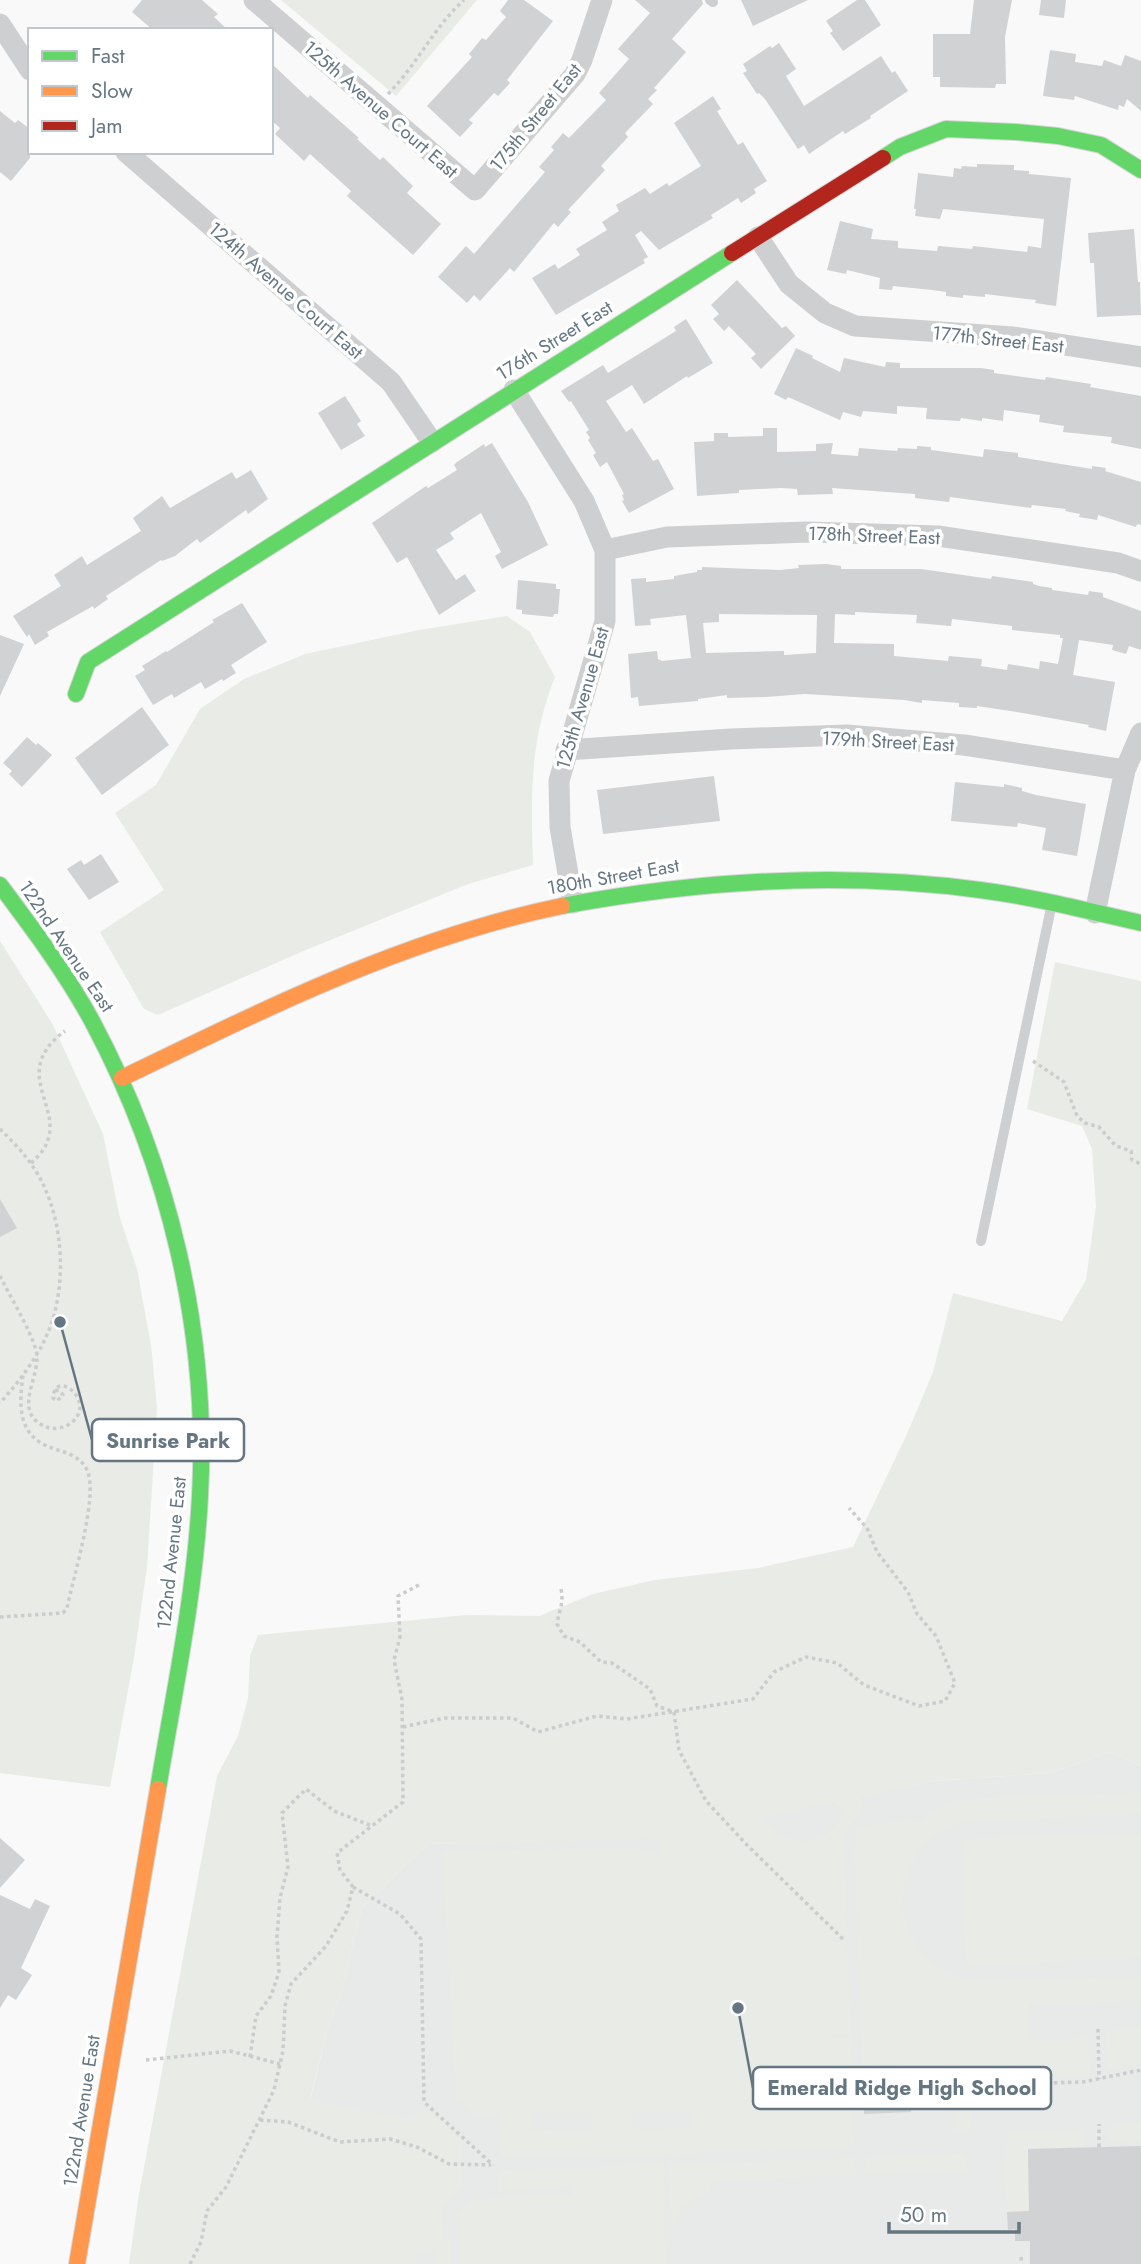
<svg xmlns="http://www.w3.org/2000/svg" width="1141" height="2264" font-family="Jost,sans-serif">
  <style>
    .built { fill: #e8e9e9 }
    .green { fill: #e8ebe6; fill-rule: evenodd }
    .building { fill: #d0d2d3; fill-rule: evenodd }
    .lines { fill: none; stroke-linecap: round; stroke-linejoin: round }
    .fast-casing { stroke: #d5d6d7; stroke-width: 18 }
    .slow-casing { stroke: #d5d6d7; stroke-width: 18 }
    .jam-casing { stroke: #d5d6d7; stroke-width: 18 }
    .path { stroke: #cbcccd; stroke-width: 3.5; stroke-dasharray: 3.5 3.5; stroke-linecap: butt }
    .lane { stroke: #cecfd0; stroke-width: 10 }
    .street { stroke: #cecfd0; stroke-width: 21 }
    .fast { stroke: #63d668; stroke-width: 16 }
    .slow { stroke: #ff974d; stroke-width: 16 }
    .jam { stroke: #b3261e; stroke-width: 16 }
    .labels { text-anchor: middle; stroke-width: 7; stroke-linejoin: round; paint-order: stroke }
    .street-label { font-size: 19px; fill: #657683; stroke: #fff }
    .leader { fill: none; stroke: #657683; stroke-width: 2.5 }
    .callout-dot { fill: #657683; stroke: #fff; stroke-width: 2.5 }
    .callout { fill: #fff; stroke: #657683; stroke-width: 2.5 }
    .callout-label { font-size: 21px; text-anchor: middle; font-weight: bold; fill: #657683 }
  </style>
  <rect width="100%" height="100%" fill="#f9f9f9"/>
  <path class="built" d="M1110,1752L1141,1766V2264H390L310,2101L328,2027L342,1990L362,1907L428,1844L659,1838L934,1781L1050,1773Z"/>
  <path class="green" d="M281,0H477L396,96Z
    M507,616L530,632L555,677C529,742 531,797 533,865L468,884L301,952L158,1015L144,1009L100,932L164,890L115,813L156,785L200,709L244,679L305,654L419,630Z
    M0,941L52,1023L103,1134L120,1218L137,1269L151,1345L157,1408L147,1567L134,1658L110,1787L0,1773Z
    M1055,962L1141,981V1766L1110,1752L1050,1773L934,1781L861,1797L863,1812C853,1820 848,1828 844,1840L848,1936L830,1938L831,1942H847L851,2035H834L833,2037H851L854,2144L844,2149L543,2158H505L500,2154L498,2114H472L456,2100L442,1851L636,1847L660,1855L659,1839L428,1844L362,1907L342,1990L328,2027L310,2100L407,2119L427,2109L462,2140V2186L442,2207L443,2240H450V2264H436L434,2250H418L416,2264H129L139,2194L217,1776L238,1736L248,1698L250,1656L258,1635L466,1615L539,1616L593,1594L655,1580L758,1568L853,1547L907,1434L933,1372L953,1293L1062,1321L1086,1280L1096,1206L1092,1149L1082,1126L1027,1109ZM834,1802L843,1814C821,1853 786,1847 759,1818ZM689,2112V2128L632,2129V2112ZM592,2113V2129L532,2130L531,2113Z
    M1141,1792V1815C1102,1816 1063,1818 1024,1819C1002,1820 977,1818 956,1825C929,1834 909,1859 904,1887C897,1925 920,1963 956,1976C979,1984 1006,1980 1030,1979C1067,1978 1104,1977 1141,1977V2001L1028,2005L1029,2031L1032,2039L1037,2041L1089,2037L1090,2076L863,2082L854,1847L857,1831L870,1824L915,1821L913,1825L944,1805L961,1799Z
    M1141,1833V1959L966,1965L962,1839Z
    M1141,2028V2064L1108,2070L1105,2031Z
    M952,2088H988L972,2114L969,2132H953Z
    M1141,2124V2140L1139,2144H1127V2140L1109,2141V2125Z
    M1083,2129L1085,2133V2147L1028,2149L1029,2211L1007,2212L1004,2165L1007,2162V2137L1011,2132Z
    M967,2153L966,2172L874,2175L865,2172L866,2158Z
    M854,2158L856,2175L711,2181L710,2192C690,2200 678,2208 671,2229L669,2164Z
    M664,2164L666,2264H460L458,2213L473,2199L573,2195L572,2185L498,2192V2170Z"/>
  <path class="building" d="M142,0H202L218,14L214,17L228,30H153L132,12Z
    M508,0H524L553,21L507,80L510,83L498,96L494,93L469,120L473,123L460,137L427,106L472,57L469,54L482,38L486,40L506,17L500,11Z
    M635,0H702L703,4L672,39L686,52L654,88L657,90L648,99L653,104L625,133L628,137L601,166L605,170L568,210L571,212L558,227L554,223L514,272L510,268L480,301L474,295L467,303L438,277L466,246L474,254L545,172L539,167L554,150L551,147L563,133L569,138L606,100L599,93L629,59L618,49L650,13Z
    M741,0H808L753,26Z
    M857,0H865L881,25L843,51L830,33L833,31L826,21Z
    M974,0H1012L1005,37L1006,84H996L995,88L940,87V77H933V34H970Z
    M1041,0H1066L1064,18L1039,15Z
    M779,43L796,69L786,76L804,106L881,56L892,73L895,71L908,91L870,116L871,118L845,134L843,131L809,154L804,145L798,149L765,99L759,93L757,94L743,73L747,71L743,64L770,46L772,48Z
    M1050,50L1076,54L1075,62L1102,66L1104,60L1121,66L1125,55L1141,61V111L1127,99L1124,107L1119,105L1118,110L1075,96L1074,100L1043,96Z
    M271,63L308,98L310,95L359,138L357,139L380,160L383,157L413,186L407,193L441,224L413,255L347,196L351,191L310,154L304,161L275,134L280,128L271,120Z
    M713,96L721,109L717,111L738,145L743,142L767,181L754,189L756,193L741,203L738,198L711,215L713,218L659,250L641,231L635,235L648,257L643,260L645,263L556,315L532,278L555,264L558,269L580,255L576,249L607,230L602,222L619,211L616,205L645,188L650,194L667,183L669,186L701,166L674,123Z
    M0,111L15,123L18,120L30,129V158L11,181L0,172Z
    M977,164L1014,165V170L1029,171V174L1071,178L1056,306L1035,303L1036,300L985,294V297L963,295V298L946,296V292L932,290L893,286L892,290L879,289L880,278L847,270L846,274L827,270L840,221L873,229L871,239L898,241V248L937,251L938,246L972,249L973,246L1027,252L1028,246L1041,248L1044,219L943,209L940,219L915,216L916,209H914L918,173L953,177L954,168L961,169L962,166L977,167Z
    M1134,229L1138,282H1140L1141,315L1097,317L1094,263H1090L1088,233Z
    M737,280L782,328L786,326L795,336L761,369L751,358L756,354L729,326L724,331L713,319L719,314L711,305Z
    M686,319L713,363L688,378L687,376L644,404L632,385L606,401L626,432L632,428L653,461L658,459L674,489L629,513L622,501L624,500L622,495L624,494L607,462L600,467L593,455L596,453L588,440L590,438L586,432L589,430L571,401L569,402L561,391L603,365L608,373L676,331L674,327Z
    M796,348L813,356L812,358L840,372L844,358L885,367L886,362L900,363V368H981L994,370V373L1045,380L1046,377L1091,384L1090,387L1141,396V449L1111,443L1112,437L1063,432L1064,426L1039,422L1040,415L1004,410L1003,421L982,418V421L961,418L960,421L926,419L927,408L897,406V414L863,411L861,417L843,412L840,420L788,397L786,400L774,394Z
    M345,396L361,421L357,424L365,436L341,450L318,413Z
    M763,428H777V452L816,451V444L833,443L831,454L858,456L859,448L897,451L898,448L917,449V446L931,447V450L983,457L984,449L1018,453V457L1092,469V466L1106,468L1105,471L1141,482V525L1137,524L1136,527L1098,515L1097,520L1079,517L1080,514L1065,511L1066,509L1032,505L1031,508L950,497L949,502L915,498V494L832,488L833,494L798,495L797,489L781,488L739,490V493L697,496L694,442L714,441V433H728V437L763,436Z
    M492,443L528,502L548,545L502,569L495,556L501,552L481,513L450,533L454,539L436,550L456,580L465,574L476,591L439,615L407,557L397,563L372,523L426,486L428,488L457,470L454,465L457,462L484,444L485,447Z
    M251,470L268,499L248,514L246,510L200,543L197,539L175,556L162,561L161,560L106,596L108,599L94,609L93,606L47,632L49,636L35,645L29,634L27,637L13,616L61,586L54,575L82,556L87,565L141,531L133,518L162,496L170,508L232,472L236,479Z
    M826,564L841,566V569H921L991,579L992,576L1033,582V584L1039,586L1052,588V590L1088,595L1089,591L1103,593V597L1141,611V650L1129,646L1126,654L1112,650L1113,645L1079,640L1073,675L1115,682L1106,731L1088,727L1089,725L1017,712L977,706V708L959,707V703L922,700V703L904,700L805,694L766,697L727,698V695L698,699V701L639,706L638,697L631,698L628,654L657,651L658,659L662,661L691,658L686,615L650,619L651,625L635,626L631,579L646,578V582L674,579V576L697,572V570H702V567L780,570L799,568L798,565ZM855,612L917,615L916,623L951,626L952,619L1012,626V630L1060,635V638H1063L1058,664L1040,661L1039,669L1008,664L1007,670L981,666L982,659L949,656L948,661L894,656V644L834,643L835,614L855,615ZM719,614L817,615L816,653L784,655V651L706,653L703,623L719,622Z
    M518,580L556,584V589H560L558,614H554L553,617L522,614V610L516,609Z
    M242,603L267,642L231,665L236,673L223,681L222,679L205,689L201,682L174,698L172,694L153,705L135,676L145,670L142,666L166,651L167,652L214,622L212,620Z
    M0,635L24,644L0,696Z
    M142,707L169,745L102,795L75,758Z
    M27,737L36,745L38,743L52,755L22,787L9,774L12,771L3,763Z
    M714,776L720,821L603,834L597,790Z
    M955,782L1004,787V784L1022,788V791L1036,795L1086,804L1077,856L1042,850L1046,828L1018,823L1017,827L951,821Z
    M101,854L119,882L89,900L67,869L81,860L84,865Z
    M0,1199L17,1228L0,1237Z
    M0,1838L25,1860L0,1888Z
    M0,1895L30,1909L35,1899L50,1906L21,1968L32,1975L16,2000L8,1995L0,2008Z
    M910,2095L911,2112L864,2114V2096Z
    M1141,2146V2264H1030V2241H1015V2229L1008,2230L1007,2212L1029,2211L1028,2149Z"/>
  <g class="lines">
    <defs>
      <path id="fast" d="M883,158L900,147L946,129L1016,132L1058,136L1101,145L1141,170
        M76,694L88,662L732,253
        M0,885C33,929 66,973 92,1021C169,1165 209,1332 200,1496C195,1595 174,1692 158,1789
        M562,906C701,880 839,871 980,890C1034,897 1088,911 1141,923"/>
      <path id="slow" d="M122,1078C265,1009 406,938 562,906
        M77,2264L158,1789"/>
      <path id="jam" d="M732,253L883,158"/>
    </defs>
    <use href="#fast" class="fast-casing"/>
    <use href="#slow" class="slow-casing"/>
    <use href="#jam" class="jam-casing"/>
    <path class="path" d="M388,94C417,65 433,28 464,0
      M1033,1061L1064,1082L1077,1116L1085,1123L1099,1127L1116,1146L1131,1151L1132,1160L1141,1164
      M0,1129C10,1139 21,1150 29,1161C64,1207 70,1285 46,1337C35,1361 18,1383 0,1403
      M31,1163C85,1117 0,1079 65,1031
      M0,1276C12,1300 28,1325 36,1350C43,1373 12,1409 42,1425C50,1430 60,1429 68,1425C101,1405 55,1366 53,1398L57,1401L63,1395L60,1391L55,1390
      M561,1589C564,1603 559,1611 557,1624L564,1636L580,1642L601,1662L612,1663L650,1689L657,1706L674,1712L679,1750L706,1801L748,1846L844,1940
      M0,1617L63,1613L67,1608C73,1578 99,1495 87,1470C80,1455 65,1453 52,1448C17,1436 19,1405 23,1375
      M403,1727L444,1718H513L538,1732L597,1716L627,1719L753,1699L774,1672L806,1657L837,1663L864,1685L919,1706L945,1701L955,1683L936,1636L917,1614L908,1592L877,1552L867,1528L849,1508
      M353,1887L400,1914L421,1939L424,2102L493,2165
      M1098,2029L1099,2079
      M250,2057L256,2016L271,1996L279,1972L277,1937L280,1898L288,1867L282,1813L306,1789L334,1811L372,1826
      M146,2060L230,2051L280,2064
      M858,2088L1083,2082L1141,2070
      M260,2120L288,2122L340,2142L390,2139L417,2147L449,2164L491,2165
      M1099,2147V2124
      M1021,2257L1022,2264
      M190,2264L201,2242L207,2211L226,2187L274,2090L283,2051L285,2006L291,1984L326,1946L347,1911L353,1887L340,1870L337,1853L403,1802L402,1699L394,1660L400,1637L398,1596L419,1585"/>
    <path class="lane" d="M710,0L713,2
      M981,1241L1052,903"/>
    <path class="street" d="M254,0L475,190L575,74L582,60L602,0
      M0,24L30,70
      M126,152L391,382L432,442
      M758,237L789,284L825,313L855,326L1013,337L1141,357
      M514,390L584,501L605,550V621L559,781L560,827L573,903
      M605,550L667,537L808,532L938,536L1118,563L1141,571
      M566,750L731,739L847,735L964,745L1125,770
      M1095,913L1125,770L1141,733"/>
    <use href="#fast" class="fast"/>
    <use href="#slow" class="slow"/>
    <use href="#jam" class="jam"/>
  </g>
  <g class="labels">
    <g class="street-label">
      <text transform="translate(381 109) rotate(41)" y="7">125th Avenue Court East</text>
      <text transform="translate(535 117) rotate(-51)" y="7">175th Street East</text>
      <text transform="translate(286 290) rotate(41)" y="7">124th Avenue Court East</text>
      <text transform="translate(998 339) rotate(6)" y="7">177th Street East</text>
      <text transform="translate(554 340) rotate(-32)" y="7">176th Street East</text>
      <text transform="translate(874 535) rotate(2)" y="7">178th Street East</text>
      <text transform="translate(582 698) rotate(-74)" y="7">125th Avenue East</text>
      <text transform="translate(888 741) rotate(3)" y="7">179th Street East</text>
      <text transform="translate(613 876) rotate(-10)" y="7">180th Street East</text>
      <text transform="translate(67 946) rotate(56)" y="7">122nd Avenue East</text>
      <text transform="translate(171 1553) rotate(-84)" y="7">122nd Avenue East</text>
      <text transform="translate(81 2111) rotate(-81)" y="7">122nd Avenue East</text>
    </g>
  </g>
  <path class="leader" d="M60 1322L92 1440M738 2008L753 2088"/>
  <g class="callout-dot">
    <circle cx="60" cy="1322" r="7"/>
    <circle cx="738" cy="2008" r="7"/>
  </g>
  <g class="callout">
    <rect x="92" y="1419" width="152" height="42" rx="7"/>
    <rect x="753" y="2067" width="298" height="42" rx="7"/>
  </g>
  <g class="callout-label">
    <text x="168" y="1448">Sunrise Park</text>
    <text x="902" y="2095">Emerald Ridge High School</text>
  </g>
  <rect x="28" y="28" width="245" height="126" fill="#ffffff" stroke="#c1c8cd" stroke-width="2"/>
  <rect x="42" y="51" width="35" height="10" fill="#63d668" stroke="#c1c8cd" stroke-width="2"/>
  <text x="91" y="63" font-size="21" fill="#657683">Fast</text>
  <rect x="42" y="86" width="35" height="10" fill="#ff974d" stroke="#c1c8cd" stroke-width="2"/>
  <text x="91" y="98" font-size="21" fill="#657683">Slow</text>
  <rect x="42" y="121" width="35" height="10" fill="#b3261e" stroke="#c1c8cd" stroke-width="2"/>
  <text x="91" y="133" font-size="21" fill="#657683">Jam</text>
  <path d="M889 2222v10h130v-10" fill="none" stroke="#657683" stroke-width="3.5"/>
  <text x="900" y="2222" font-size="21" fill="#657683" stroke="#ffffff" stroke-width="5" paint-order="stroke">50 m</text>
</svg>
